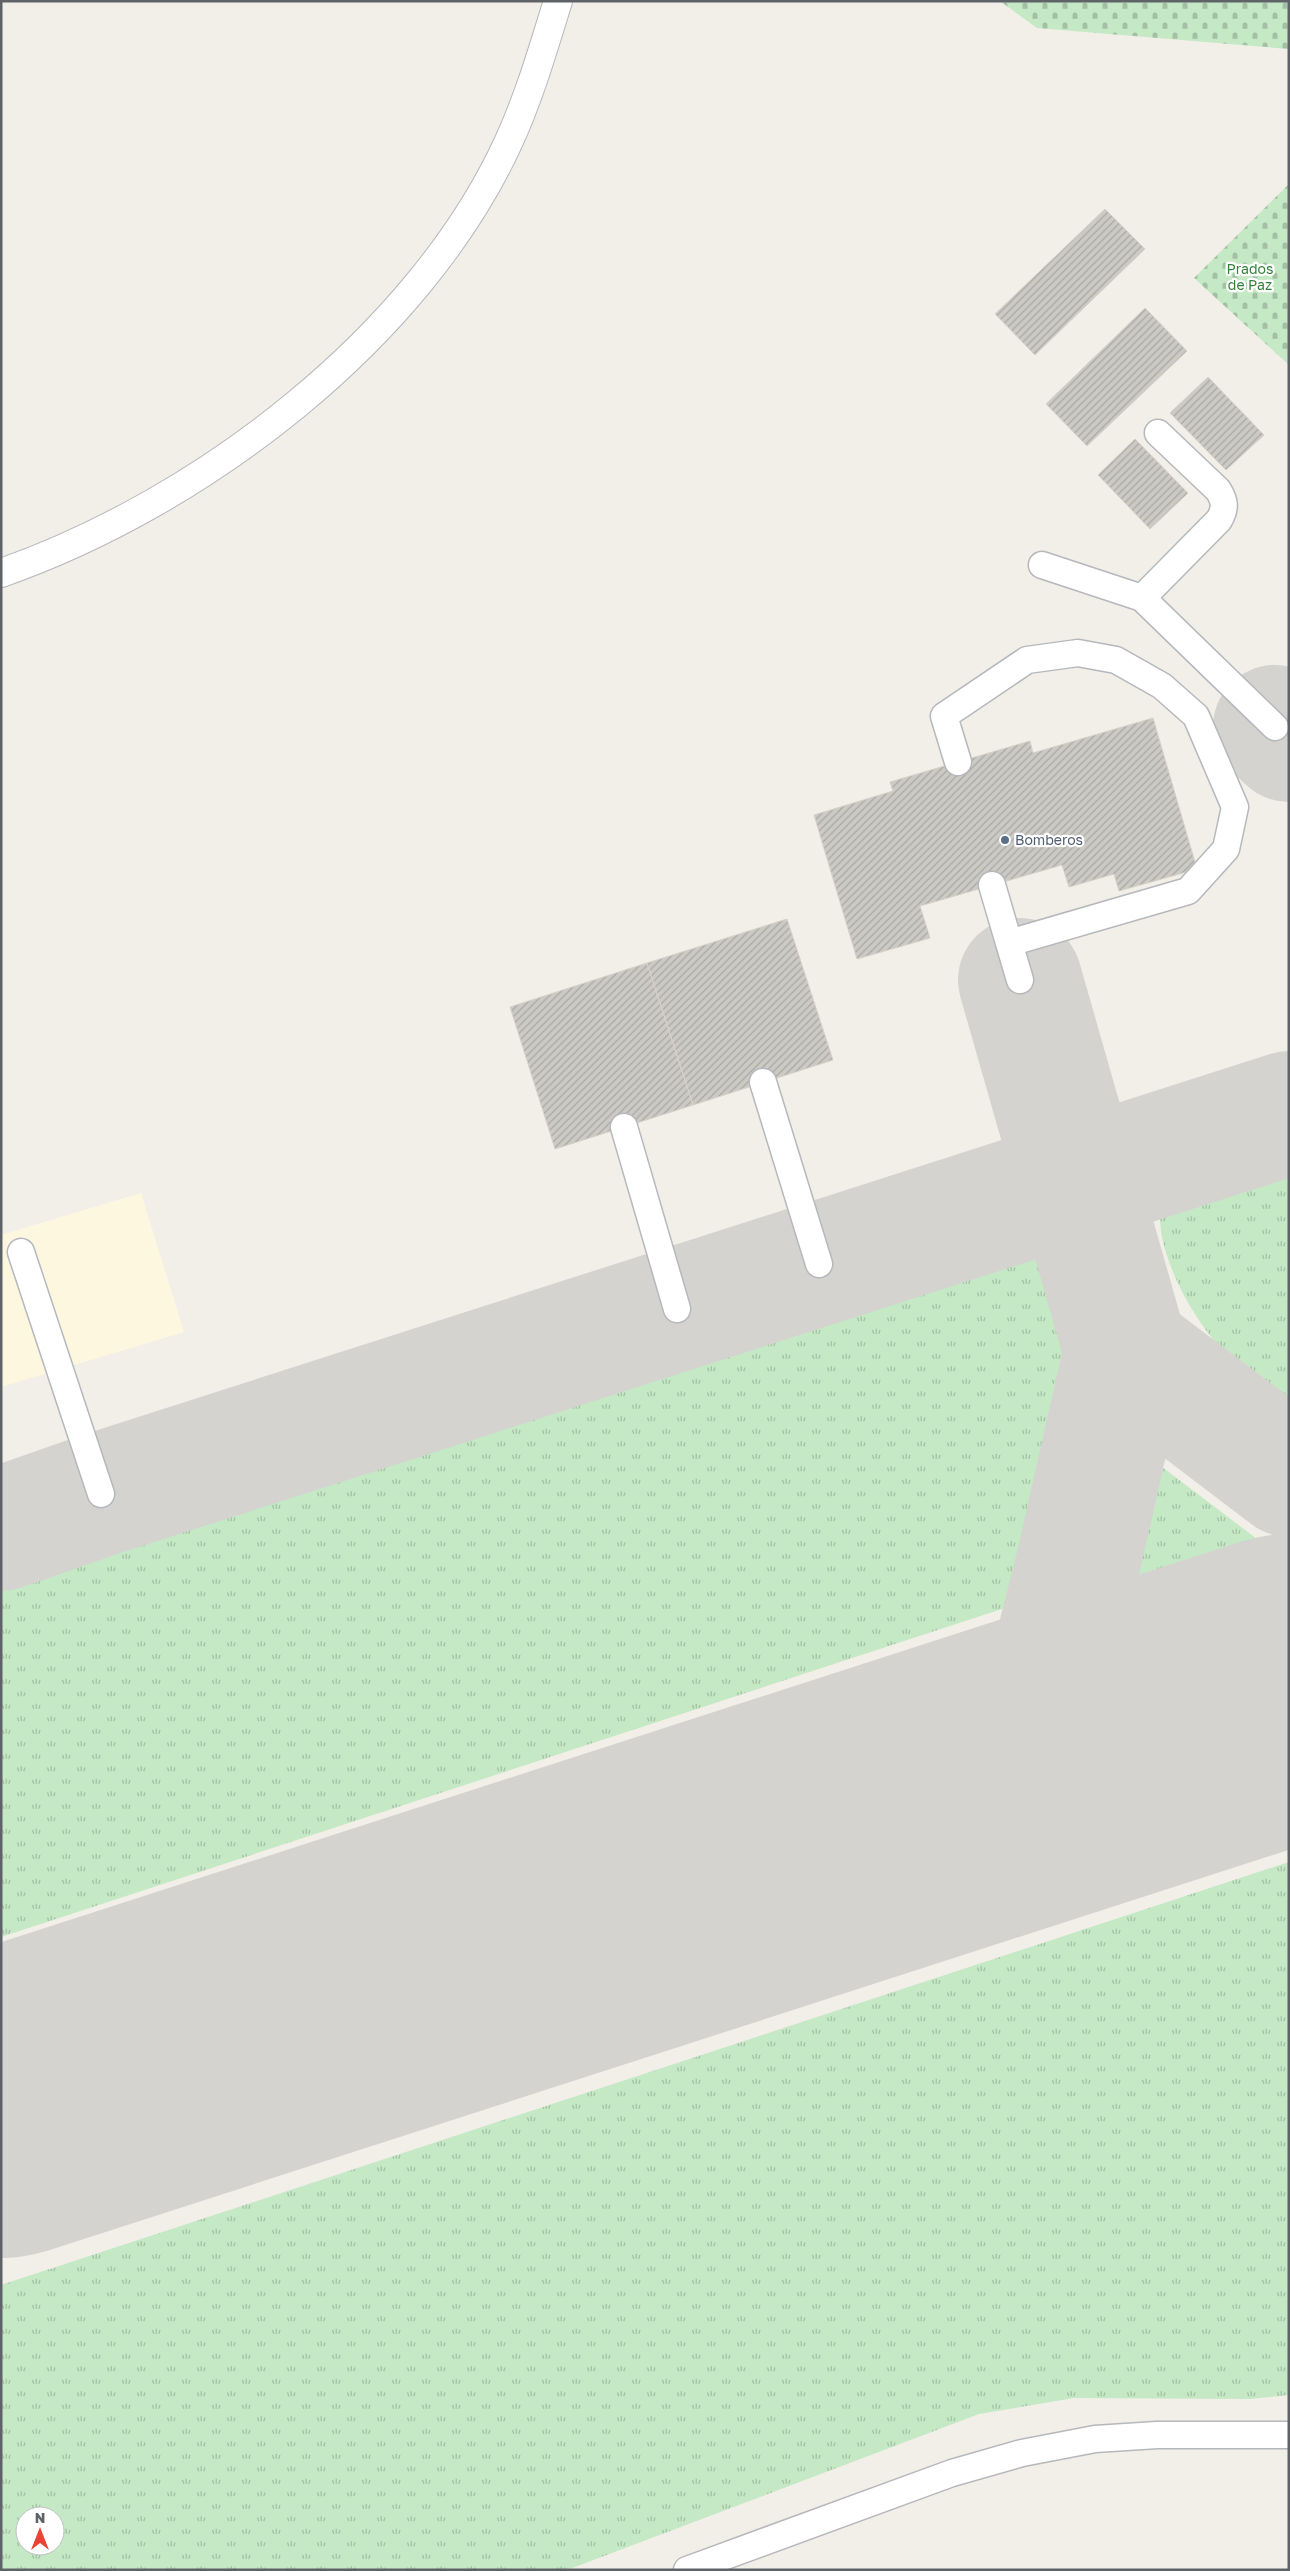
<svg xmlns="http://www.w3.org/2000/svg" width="1290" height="2571" font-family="'Golos Text',sans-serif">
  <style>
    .commercial { fill: #fef7e0 }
    .grass { fill: url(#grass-tufts); fill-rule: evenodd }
    .cemetery { fill: url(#cemetery-stones) }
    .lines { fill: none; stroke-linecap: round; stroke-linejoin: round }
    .taxiway { stroke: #d4d3d0; stroke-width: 124 }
    .runway { stroke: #d4d3d0; stroke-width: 308 }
    .building { fill: url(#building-hatch); stroke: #d6d1c6 }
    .service-casing { stroke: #b5b8bc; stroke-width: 29 }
    .minor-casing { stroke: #b5b8bc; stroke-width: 30 }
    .service { stroke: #fff; stroke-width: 26 }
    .minor { stroke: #fff; stroke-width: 28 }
    .service-dot { fill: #5c6f8a; stroke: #fff; stroke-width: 2 }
    .labels { text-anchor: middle; stroke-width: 4.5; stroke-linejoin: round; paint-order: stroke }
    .park-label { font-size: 14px; fill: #348238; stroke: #fff }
    .service-label { font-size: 14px; fill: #4e5e75; stroke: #fff; text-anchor: start }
  </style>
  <defs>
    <pattern id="grass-tufts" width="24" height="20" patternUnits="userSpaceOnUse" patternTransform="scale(1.25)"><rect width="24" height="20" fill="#c5e8c5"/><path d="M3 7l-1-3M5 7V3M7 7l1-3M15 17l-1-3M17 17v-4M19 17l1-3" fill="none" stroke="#a3c0a4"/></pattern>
    <pattern id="cemetery-stones" width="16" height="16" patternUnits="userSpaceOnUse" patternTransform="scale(1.25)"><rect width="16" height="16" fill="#c5e8c5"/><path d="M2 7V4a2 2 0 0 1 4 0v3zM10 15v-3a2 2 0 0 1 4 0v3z" fill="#a3c0a4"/></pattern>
    <pattern id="building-hatch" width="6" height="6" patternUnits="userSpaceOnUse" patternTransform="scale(1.25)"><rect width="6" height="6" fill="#cccac5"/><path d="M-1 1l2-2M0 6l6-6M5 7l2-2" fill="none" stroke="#a9a8a4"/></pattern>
  </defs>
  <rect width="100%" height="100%" fill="#f1efe8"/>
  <path class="commercial" d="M141,1193L184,1332L1,1387V1235Z"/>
  <path class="grass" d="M1289,1147V1417C1234,1369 1182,1315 1163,1242C1160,1230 1160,1216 1159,1204L1171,1187Z
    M1014,1231L1035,1239C1048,1267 1060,1294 1066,1324C1081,1393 1074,1472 1047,1537C1037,1562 1021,1585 1008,1607L1,1937V1559Z
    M1141,1451L1257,1539L1112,1585Z
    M1289,1862V2395L1250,2399L1074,2398L979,2414L567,2570H1V2285ZM25,2516H55V2546H25Z"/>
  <path class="cemetery" d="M1000,1H1289V49L1037,28Z
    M1289,184V365L1194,278Z"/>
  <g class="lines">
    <path class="taxiway" d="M1275,727L1289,740
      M1020,980L1126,1351L1077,1568L1025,1772
      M1126,1351L1289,1475
      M1,1529L101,1494L1289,1113"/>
    <path class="runway" d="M1,2104L1289,1688"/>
  </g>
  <path class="building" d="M1105,209L1145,249L1035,355L995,314Z
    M1145,308L1187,351L1087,446L1046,404Z
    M1208,377L1264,435L1226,470L1170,413Z
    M1135,439L1188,493L1150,529L1098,475Z
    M1153,718L1197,869L1119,891L1114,874L1069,887L1062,865L920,906L930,938L857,959L814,815L893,791L890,782L958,762L1030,741L1033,753Z
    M787,919L833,1060L693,1105L647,963Z
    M647,963L693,1105L555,1149L510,1007Z"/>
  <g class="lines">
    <defs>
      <path id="service" d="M1042,565L1142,598L1275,727
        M1142,598L1219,520C1226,508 1225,501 1218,490L1158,433
        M958,762L944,716L1027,660L1078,653L1116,660L1162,686L1196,716L1235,807L1226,849L1188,891L1009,943L992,885
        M1009,943L1020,980
        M763,1082L819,1264
        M624,1127L677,1309
        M21,1252L101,1494
        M687,2570L952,2473L1022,2453L1095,2439L1157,2435H1289"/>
      <path id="minor" d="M1,573C201,503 418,338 508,143C529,98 543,49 558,1"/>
    </defs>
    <use href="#service" class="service-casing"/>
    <use href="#minor" class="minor-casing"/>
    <use href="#service" class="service"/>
    <use href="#minor" class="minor"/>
  </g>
  <circle class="service-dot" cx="1005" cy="840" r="5"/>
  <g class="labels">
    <g class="park-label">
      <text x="1250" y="274">Prados<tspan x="1250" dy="16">de Paz</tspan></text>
    </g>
    <g class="service-label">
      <text x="1015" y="845">Bomberos</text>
    </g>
  </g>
  <rect width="1290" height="2571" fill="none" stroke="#5f6368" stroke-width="5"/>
  <g transform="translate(40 2531)"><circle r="24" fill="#ffffff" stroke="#bfc1c3"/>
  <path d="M0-4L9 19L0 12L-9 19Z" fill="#ea4335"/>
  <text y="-8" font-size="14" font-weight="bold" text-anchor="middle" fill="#5f6368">N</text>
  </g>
</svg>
